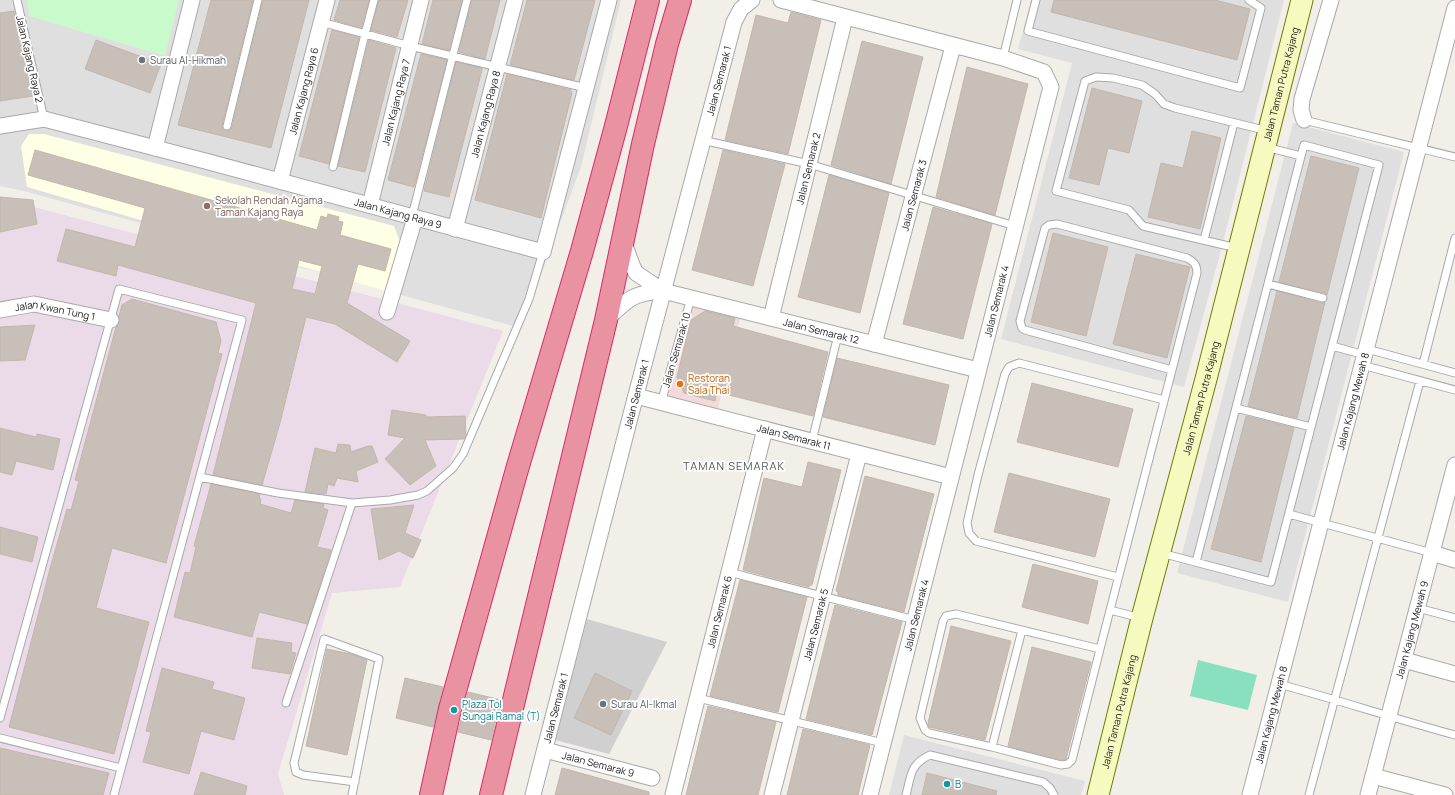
<svg xmlns="http://www.w3.org/2000/svg" width="1455" height="795" font-family="Manrope,sans-serif">
  <style>
    .residential { fill: #e0dfdf }
    .commercial { fill: #f2dad9 }
    .industrial { fill: #ebdbe8 }
    .education { fill: #ffffe5 }
    .religious { fill: #d0d0d0 }
    .park { fill: #c8facc }
    .pitch { fill: #88e0be }
    .building { fill: #c7bfb8; stroke: #c4b6ab; fill-rule: evenodd }
    .lines { fill: none; stroke-linecap: round; stroke-linejoin: round }
    .lane-casing { stroke: #a9a9a9; stroke-width: 9 }
    .street-casing { stroke: #a9a9a9; stroke-width: 17 }
    .secondary-casing { stroke: #707d05; stroke-width: 23 }
    .highway-casing { stroke: #dc2a67; stroke-width: 24 }
    .lane { stroke: #fff; stroke-width: 7 }
    .street { stroke: #fff; stroke-width: 15 }
    .secondary { stroke: #f7fabf; stroke-width: 21 }
    .highway { stroke: #e892a2; stroke-width: 22 }
    .worship-dot { fill: #6b7280; stroke: #fff; stroke-width: 1.5 }
    .education-dot { fill: #8d6e63; stroke: #fff; stroke-width: 1.5 }
    .food-dot { fill: #e8710a; stroke: #fff; stroke-width: 1.5 }
    .culture-dot { fill: #0f9aa8; stroke: #fff; stroke-width: 1.5 }
    .labels { text-anchor: middle; stroke-width: 3.5; stroke-linejoin: round; paint-order: stroke }
    .street-label { font-size: 10px; fill: #222; stroke: #fff }
    .worship-label { font-size: 10px; fill: #5b616d; stroke: #fff; text-anchor: start }
    .education-label { font-size: 10px; fill: #785e54; stroke: #fff; text-anchor: start }
    .food-label { font-size: 10px; fill: #c56008; stroke: #fff; text-anchor: start }
    .culture-label { font-size: 10px; fill: #0d838f; stroke: #fff; text-anchor: start }
    .neighbourhood-label { font-size: 11px; letter-spacing: 1px; fill: #555; stroke: #fff }
  </style>
  <rect width="100%" height="100%" fill="#f2efe9"/>
  <path class="residential" d="M0,0H621L581,167L521,328L24,191L0,186Z
    M1031,0H1284L1220,254L1184,387L1001,339L1072,63L1018,49Z
    M1293,123L1404,152L1288,602L1177,573Z
    M904,735L1085,781L1081,795H889Z"/>
  <path class="commercial" d="M693,303L741,315L717,412L666,399Z"/>
  <path class="industrial" d="M0,198L503,331L400,587L332,593L278,774L284,795H0Z"/>
  <path class="education" d="M29,134H44L394,226L401,244L389,292L27,187L21,146Z"/>
  <path class="religious" d="M587,619L667,642L609,754L555,740Z"/>
  <path class="park" d="M27,0H179L165,56L29,16Z"/>
  <path class="pitch" d="M1198,660L1257,675L1248,710L1190,696Z"/>
  <path class="building" d="M211,0H253L222,125L223,129L226,131L230,130L232,127L263,0H309L271,148L178,125Z
    M340,0H369L361,28L334,20Z
    M379,0H408L397,37L371,30Z
    M433,0H462L449,50L422,44Z
    M472,0H500L485,59L459,52Z
    M527,0H595L574,80L510,65Z
    M1054,0H1215L1250,9L1237,60L1051,12Z
    M14,11L33,96L0,101V13Z
    M791,12L821,20L788,154L725,140L756,15L788,23Z
    M332,30L359,37L329,164L299,156Z
    M96,40L161,64L150,93L85,69Z
    M369,40L396,48L365,172L338,166Z
    M862,41L923,57L891,184L831,165Z
    M421,54L447,60L414,187L388,180Z
    M456,62L482,68V70L449,197L424,191Z
    M967,67L1028,84L995,215L936,197Z
    M507,74L571,90V92L572,93L541,218L475,200Z
    M1092,88L1142,101L1129,153L1108,148L1099,185L1069,178Z
    M1192,131L1221,138L1200,229L1148,217L1161,163L1183,168Z
    M35,150L317,230L321,216L327,218L328,214L339,217L338,221L343,222L340,235L391,249L385,271L358,264L347,303L410,341L397,362L335,324L306,317L280,423L262,485L213,475L256,303L118,265L116,276L57,261L66,229L135,247L145,208L28,175ZM299,260L322,266L315,294L292,289Z
    M723,150L785,164L753,286L692,270Z
    M1311,156L1359,168L1327,295L1324,293L1279,282Z
    M829,175L889,193L860,313L798,297Z
    M0,197L33,200L37,224L0,232Z
    M933,207L992,224L963,339L903,324Z
    M1053,233L1108,247L1086,336L1031,322Z
    M1136,254L1190,267L1167,358L1113,344Z
    M1277,291L1322,303L1325,302L1297,418L1248,406Z
    M132,299L216,322L221,341L218,353L222,354L166,563L112,548L96,608L149,622L114,754L9,727L51,565L67,509L71,510L79,481L75,480L116,327L120,322L119,316L122,305Z
    M705,311L735,318L733,326L828,352L813,416L717,392L715,401L684,393L677,377L688,332L691,320Z
    M35,325L25,360L0,361V327Z
    M837,358L949,385L935,445L823,417Z
    M1032,383L1133,409L1118,467L1017,442Z
    M392,410L426,415V417L465,416L466,435L464,439L425,440L436,466L410,485L385,459L405,438L388,435Z
    M1246,416L1294,428L1261,562L1211,549Z
    M0,428L36,437L37,434L60,439L53,470L16,461L12,475L0,472Z
    M338,444L350,445L351,452L368,446H372L378,462L356,471L358,482L337,478L334,486L328,484L326,494L305,492L315,448L336,453Z
    M808,462L841,470L812,585H810L809,587L743,570L764,478L802,487Z
    M1009,473L1110,499L1095,557L994,532Z
    M865,476L934,494L904,612L838,595V592L836,591Z
    M211,484L260,494L259,498L261,499L260,504L291,513L295,500L324,504L323,508L328,510L317,547L331,550L307,624L259,612L252,637L174,617L185,572L190,573L196,547L194,546Z
    M414,505L405,533L421,540L413,558L399,551L379,560L371,509Z
    M0,527L38,537L32,562L0,554Z
    M1033,564L1098,581L1088,624L1022,607Z
    M740,580L807,597L778,712L710,696Z
    M835,605L902,622L872,735L806,719Z
    M951,626L1011,641L985,740L929,727L928,723Z
    M257,638L292,643L291,652L296,653L290,674L252,668Z
    M1032,647L1091,662L1066,759L1061,760L1008,746Z
    M327,649L351,654L367,660L347,755L306,746Z
    M162,668L214,682L212,689L245,698L234,740L201,731L189,774L143,762L151,732L146,731Z
    M595,673L632,691L611,735L574,718Z
    M405,678L443,687L433,727L396,718Z
    M468,692L501,700L491,740L458,732Z
    M708,706L776,722L758,795H686Z
    M803,729L870,745L858,795H787Z
    M0,748L109,773L103,795H0Z
    M562,768L649,792V795H555Z
    M201,772L247,786L245,795H194Z
    M927,773L997,791L996,795H922Z"/>
  <g class="lines">
    <defs>
      <path id="lane" d="M17,0L44,119
        M1036,0L1028,31L1240,88L1261,8L1249,0
        M321,22L410,46L586,88
        M1003,58L1017,0
        M1304,120L1455,157
        M227,126L258,0
        M702,140L809,164L1015,226
        M333,167L365,34L374,0
        M412,216L467,0
        M1204,240L1234,123
        M1237,248L1143,226L1129,210L1056,191L1085,81L1096,77L1113,78L1142,85L1155,94L1164,104L1175,108L1268,131
        M1268,284L1323,298
        M1332,346L1365,355
        M1367,349L1455,373
        M1423,364L1455,238
        M1362,365L1455,390
        M661,403L691,298
        M1236,408L1311,427
        M812,441L838,335
        M200,477L278,493L352,503L390,500L418,495L427,491L453,468L463,454L529,299L543,252
        M1289,514L1432,553
        M1161,553L1271,582L1379,165L1304,145L1301,156L1266,147
        M1196,562L1301,156
        M729,572L915,620
        M1118,577L976,541L969,533L967,523L978,475L1005,374L1009,367L1019,363L1164,400
        M1418,608L1455,618
        M1110,610L1141,618
        M956,614L1100,649L1072,760L1068,764L1061,765L992,747L929,733L925,730L920,718L943,621L946,616Z
        M1100,649L1197,273C1197,265 1194,262 1187,258L1057,224L1049,225L1045,228L1020,321L1022,328L1025,330L1172,370
        M1279,684C1338,700 1396,719 1455,735
        M698,698L883,743
        M286,703L352,503
        M0,718L119,289L242,320L114,795
        M0,738L121,768
        M992,747L1022,630
        M352,795L379,659L324,639L294,763L296,772L303,775L355,782
        M906,795C911,776 910,764 930,755L1043,782L1050,788L1054,795
        M1309,795L1420,381"/>
      <g id="street">
        <path d="M781,0L1003,58L1044,72L1051,87L870,795"/>
        <path d="M1304,120L1301,110L1302,99L1331,0"/>
        <path id="s1" d="M0,126L44,119L209,162L543,252L609,0"/>
        <path d="M155,148L192,0"/>
        <path id="s2" d="M280,181L327,0"/>
        <path id="s3" d="M370,205L421,0"/>
        <path id="s4" d="M455,229L515,0"/>
        <path id="s5" d="M623,240L632,265L636,273L663,291L978,370"/>
        <path id="s6" d="M0,310L34,304L111,320"/>
        <path d="M387,312L415,218"/>
        <path id="s7" d="M771,318L845,18"/>
        <path d="M606,320C628,299 632,293 663,291"/>
        <path id="s8" d="M874,344L953,46"/>
        <path id="s9" d="M636,396L951,477"/>
        <path d="M1432,553L1455,560"/>
        <path d="M1404,660L1455,674"/>
        <path id="s10" d="M545,750L652,778"/>
        <path d="M1373,776L1445,795"/>
        <path id="s11" d="M533,795L631,414L734,22L741,9L752,0"/>
        <path id="s12" d="M673,795L765,429"/>
        <path id="s13" d="M772,795L859,454"/>
        <path id="s14" d="M1250,795L1455,8"/>
        <path id="s15" d="M1368,795L1455,465"/>
      </g>
      <g id="secondary">
        <path id="s16" d="M1098,795L1142,618L1206,379L1302,0"/>
      </g>
      <path id="highway" d="M431,795L450,709L518,466L582,251L616,126L648,0
        M491,795L606,320L643,144L667,44L680,0"/>
    </defs>
    <use href="#lane" class="lane-casing"/>
    <use href="#street" class="street-casing"/>
    <use href="#secondary" class="secondary-casing"/>
    <use href="#highway" class="highway-casing"/>
    <use href="#lane" class="lane"/>
    <use href="#street" class="street"/>
    <use href="#secondary" class="secondary"/>
    <use href="#highway" class="highway"/>
  </g>
  <g class="worship-dot">
    <circle cx="142" cy="60" r="4"/>
    <circle cx="603" cy="704" r="4"/>
  </g>
  <circle class="education-dot" cx="207" cy="206" r="4"/>
  <circle class="food-dot" cx="680" cy="384" r="4"/>
  <g class="culture-dot">
    <circle cx="454" cy="710" r="4"/>
    <circle cx="947" cy="784" r="4"/>
  </g>
  <g class="labels">
    <g class="street-label">
      <text transform="translate(30 59) rotate(77)" y="4">Jalan Kajang Raya 2</text>
      <text dy="4" stroke="none"><textPath href="#s11" startOffset="738">Jalan Semarak 1</textPath></text>
      <text dy="4" stroke="none"><textPath href="#s16" startOffset="734">Jalan Taman Putra Kajang</textPath></text>
      <text dy="4" stroke="none"><textPath href="#s2" startOffset="93">Jalan Kajang Raya 6</textPath></text>
      <text dy="4" stroke="none"><textPath href="#s3" startOffset="106">Jalan Kajang Raya 7</textPath></text>
      <text dy="4" stroke="none"><textPath href="#s4" startOffset="119">Jalan Kajang Raya 8</textPath></text>
      <text dy="4" stroke="none"><textPath href="#s7" startOffset="154">Jalan Semarak 2</textPath></text>
      <text dy="4" stroke="none"><textPath href="#s8" startOffset="154">Jalan Semarak 3</textPath></text>
      <text dy="4" stroke="none"><textPath href="#s1" startOffset="411">Jalan Kajang Raya 9</textPath></text>
      <text transform="translate(996 301) rotate(-76)" y="4">Jalan Semarak 4</text>
      <text dy="4" stroke="none"><textPath href="#s6" startOffset="56">Jalan Kwan Tung 1</textPath></text>
      <text dy="4" stroke="none"><textPath href="#s5" startOffset="231">Jalan Semarak 12</textPath></text>
      <text transform="translate(676 350) rotate(-74)" y="4">Jalan Semarak 10</text>
      <text dy="4" stroke="none"><textPath href="#s11" startOffset="414">Jalan Semarak 1</textPath></text>
      <text dy="4" stroke="none"><textPath href="#s16" startOffset="410">Jalan Taman Putra Kajang</textPath></text>
      <text dy="4" stroke="none"><textPath href="#s14" startOffset="407">Jalan Kajang Mewah 8</textPath></text>
      <text dy="4" stroke="none"><textPath href="#s9" startOffset="163">Jalan Semarak 11</textPath></text>
      <text dy="4" stroke="none"><textPath href="#s12" startOffset="189">Jalan Semarak 6</textPath></text>
      <text transform="translate(916 615) rotate(-76)" y="4">Jalan Semarak 4</text>
      <text dy="4" stroke="none"><textPath href="#s13" startOffset="176">Jalan Semarak 5</textPath></text>
      <text dy="4" stroke="none"><textPath href="#s15" startOffset="171">Jalan Kajang Mewah 9</textPath></text>
      <text dy="4" stroke="none"><textPath href="#s11" startOffset="90">Jalan Semarak 1</textPath></text>
      <text dy="4" stroke="none"><textPath href="#s16" startOffset="86">Jalan Taman Putra Kajang</textPath></text>
      <text dy="4" stroke="none"><textPath href="#s14" startOffset="83">Jalan Kajang Mewah 8</textPath></text>
      <text dy="4" stroke="none"><textPath href="#s10" startOffset="55">Jalan Semarak 9</textPath></text>
    </g>
    <g class="worship-label">
      <text x="150" y="64">Surau Al-Hikmah</text>
      <text x="611" y="708">Surau Al-Ikmal</text>
    </g>
    <g class="education-label">
      <text x="215" y="204">Sekolah Rendah Agama<tspan x="215" dy="12">Taman Kajang Raya</tspan></text>
    </g>
    <g class="food-label">
      <text x="688" y="382">Restoran<tspan x="688" dy="12">Sala Thai</tspan></text>
    </g>
    <g class="culture-label">
      <text x="462" y="708">Plaza Tol<tspan x="462" dy="12">Sungai Ramal (T)</tspan></text>
      <text x="955" y="788">B</text>
    </g>
    <g class="neighbourhood-label">
      <text x="734" y="470">TAMAN SEMARAK</text>
    </g>
  </g>
</svg>
